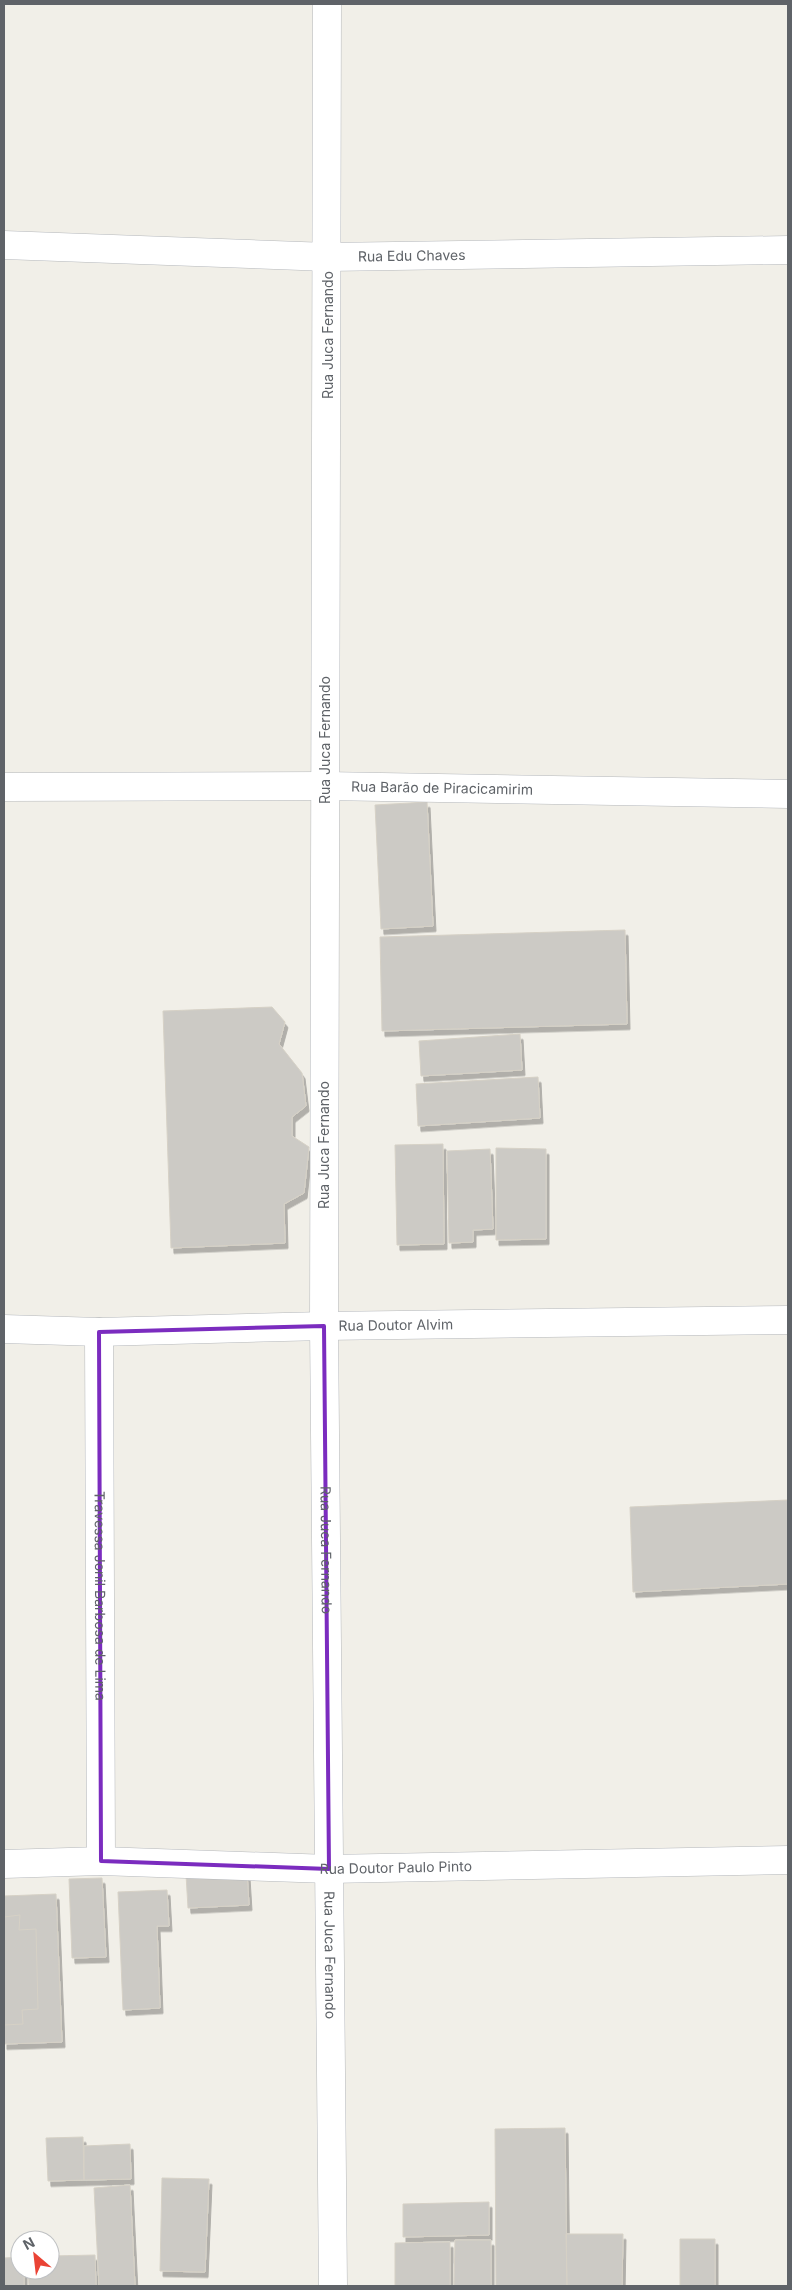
<svg xmlns="http://www.w3.org/2000/svg" width="792" height="2290" font-family="Inter,sans-serif">
  <style>
    .building { fill: #cccac5; stroke: #d6d1c6; filter: url(#shadow) }
    .lines { fill: none; stroke-linecap: round; stroke-linejoin: round }
    .street-casing { stroke: #b5b8bc; stroke-width: 29 }
    .street { stroke: #fff; stroke-width: 28 }
    .marked { fill: none; stroke: #7b2cbf; stroke-width: 4; stroke-linejoin: round }
    .labels { text-anchor: middle; stroke-width: 5; stroke-linejoin: round; paint-order: stroke }
    .street-label { font-size: 14px; fill: #5f6368; stroke: #fff }
  </style>
  <defs>
    <filter id="shadow"><feDropShadow dx="3" dy="5.5" stdDeviation="0" flood-color="#0004"/></filter>
  </defs>
  <rect width="100%" height="100%" fill="#f1efe8"/>
  <path class="building" d="M427,802L433,926L381,929L375,805Z
    M625,930L627,1024L382,1031L380,937Z
    M272,1007L285,1022L279,1044L302,1073L306,1106L292,1117V1136L309,1147L304,1193L284,1204L285,1243L171,1248L163,1011Z
    M520,1034L522,1070L421,1076L419,1041Z
    M538,1077L540,1118L418,1126L416,1084Z
    M443,1144L444,1244L397,1245L395,1145Z
    M496,1148L546,1149V1239L496,1240Z
    M490,1149L493,1229L473,1230V1242L449,1243L447,1151Z
    M788,1500V1584L633,1592L630,1507Z
    M247,1873L249,1905L188,1908L186,1875Z
    M102,1878L106,1957L72,1958L69,1879Z
    M167,1890L169,1926H157L160,2008L123,2010L118,1892Z
    M56,1894L62,2042L4,2044V1896Z
    M20,1915L19,1930L36,1929L38,2009L22,2010L23,2024L4,2025V1917Z
    M565,2128L567,2286H496L495,2129Z
    M83,2137L84,2180L48,2181L46,2138Z
    M130,2144L131,2179L84,2180V2146Z
    M162,2178L209,2179L205,2272L160,2271Z
    M130,2185L135,2286H99L94,2188Z
    M489,2202V2235L403,2237V2204Z
    M566,2234H623L622,2286H567Z
    M680,2239H715V2286H680Z
    M455,2240H491V2286H454Z
    M450,2242V2286H395V2243Z
    M95,2255L96,2286H29L28,2270H50V2256Z
    M20,2257V2270H24V2286H4V2258Z"/>
  <g class="lines">
    <defs>
      <g id="street">
        <path id="s1" d="M327,4L324,1326L333,2286"/>
        <path id="s2" d="M4,245L328,257L788,250"/>
        <path id="s3" d="M4,787L325,786L788,794"/>
        <path id="s4" d="M4,1329L99,1332L324,1326L788,1320"/>
        <path id="s5" d="M99,1332L101,1861"/>
        <path id="s6" d="M4,1864L101,1861L329,1869L788,1860"/>
      </g>
    </defs>
    <use href="#street" class="street-casing"/>
    <use href="#street" class="street"/>
  </g>
  <path class="marked" d="M324,1326L329,1869L101,1861L99,1332Z"/>
  <g class="labels">
    <g class="street-label">
      <text dy="5" stroke="none"><textPath href="#s2" startOffset="408">Rua Edu Chaves</textPath></text>
      <text transform="translate(328 335) rotate(-90)" y="5">Rua Juca Fernando</text>
      <text transform="translate(325 740) rotate(-90)" y="5">Rua Juca Fernando</text>
      <text dy="5" stroke="none"><textPath href="#s3" startOffset="438">Rua Barão de Piracicamirim</textPath></text>
      <text transform="translate(324 1145) rotate(-90)" y="5">Rua Juca Fernando</text>
      <text dy="5" stroke="none"><textPath href="#s4" startOffset="392">Rua Doutor Alvim</textPath></text>
      <text dy="5" stroke="none"><textPath href="#s1" startOffset="1546">Rua Juca Fernando</textPath></text>
      <text dy="5" stroke="none"><textPath href="#s5" startOffset="264">Travessa Jonil Barbosa de Lima</textPath></text>
      <text dy="5" stroke="none"><textPath href="#s6" startOffset="392">Rua Doutor Paulo Pinto</textPath></text>
      <text dy="5" stroke="none"><textPath href="#s1" startOffset="1951">Rua Juca Fernando</textPath></text>
    </g>
  </g>
  <rect width="792" height="2290" fill="none" stroke="#5f6368" stroke-width="10"/>
  <g transform="translate(35 2255) rotate(332)"><circle r="24" fill="#ffffff" stroke="#bfc1c3"/>
  <path d="M0-4L9 19L0 12L-9 19Z" fill="#ea4335"/>
  <text y="-8" font-size="14" font-weight="bold" text-anchor="middle" fill="#5f6368">N</text>
  </g>
</svg>
